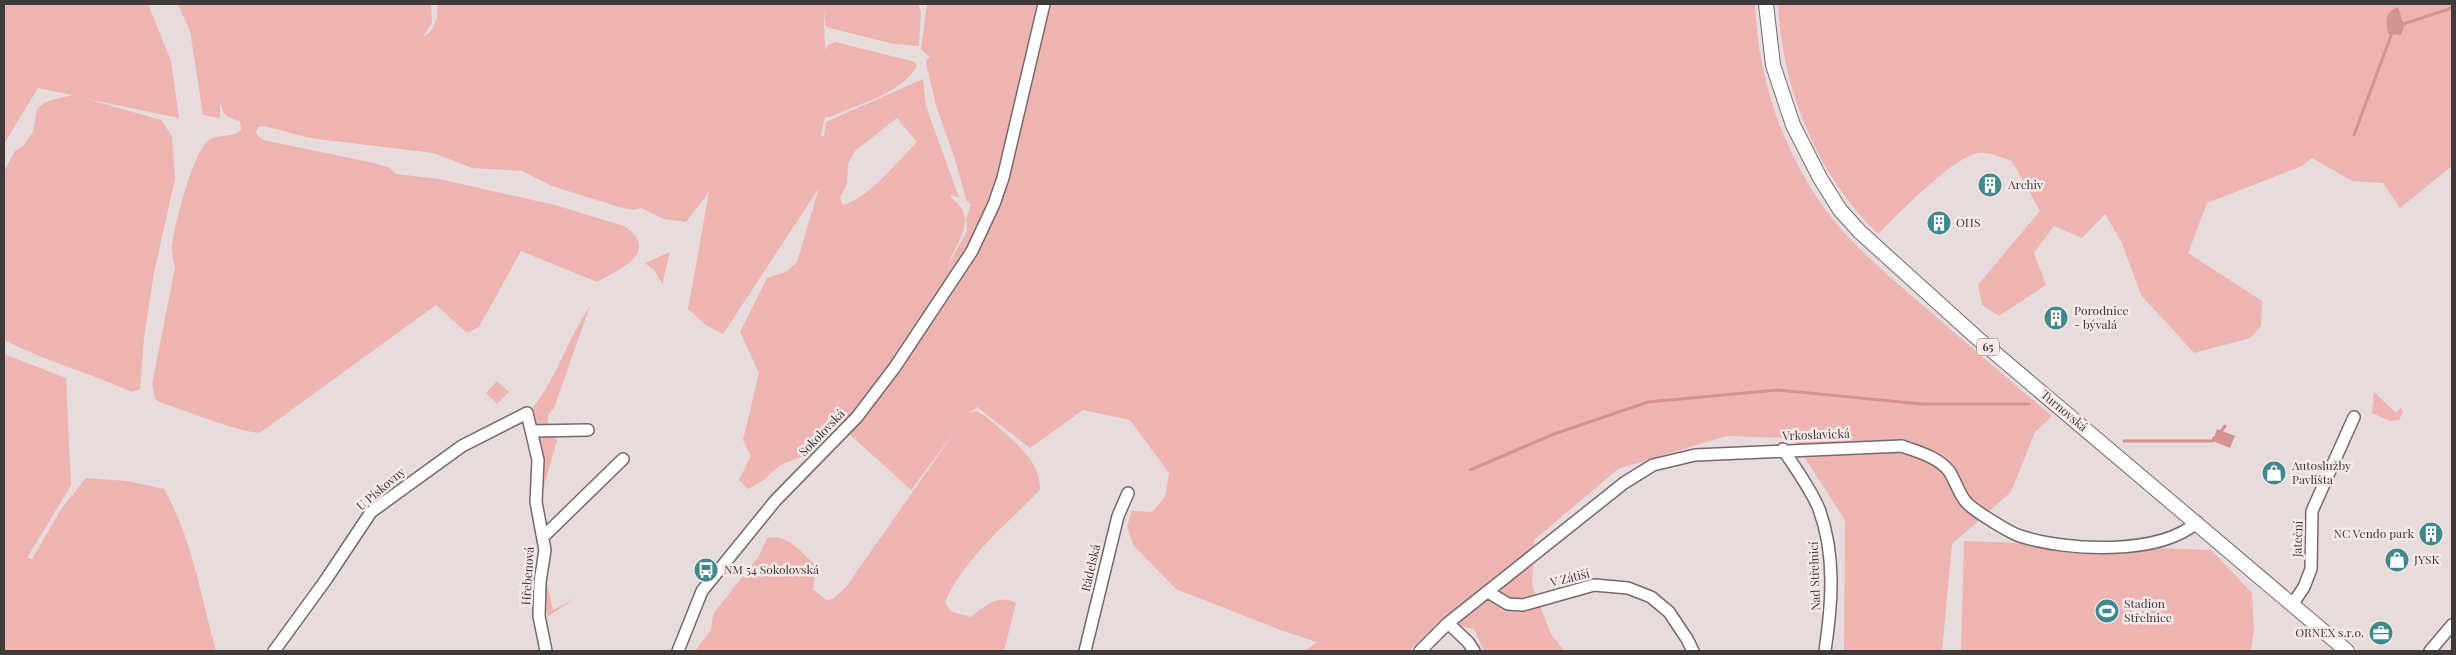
<svg xmlns="http://www.w3.org/2000/svg" width="2456" height="655" font-family="'Playfair Display',serif">
  <style>
    .green { fill: #eeb4b2; fill-rule: evenodd }
    .water { fill: #d29392 }
    .lines { fill: none; stroke-linecap: round; stroke-linejoin: round }
    .stream { stroke: #d29392; stroke-width: 3 }
    .minor-casing { stroke: #756a69; stroke-width: 14 }
    .major-casing { stroke: #756a69; stroke-width: 16 }
    .minor { stroke: #fff; stroke-width: 11 }
    .major { stroke: #fff; stroke-width: 14 }
    .labels { text-anchor: middle; stroke-width: 5; stroke-linejoin: round; paint-order: stroke }
    .shield { fill: #f5e9e8; stroke: #766e6e; stroke-width: 1 }
    .shield-label { font-size: 11px; font-weight: bold; fill: #3f3a39 }
    .poi-label { font-size: 12px; fill: #3f3a39; stroke: #f5e9e8; text-anchor: start }
    .street-label { font-size: 12px; fill: #3f3a39; stroke: #f5e9e8 }
  </style>
  <rect width="100%" height="100%" fill="#e8dbdb"/>
  <path class="green" d="M4,4H148L171,61L179,118L87,99L161,120L172,136L175,179L154,273L144,338L140,389L132,392C90,373 45,361 4,340V171L15,151L23,146L33,132L37,109L45,102L72,95L38,88L4,144Z
    M178,4H431L432,23L423,37C435,31 439,17 437,4H918L921,12L919,46L894,44L826,27L824,11L825,50L828,45L835,42L915,62L917,66C901,94 858,104 830,117H825L821,135L824,137L826,122L923,79L926,106L959,198L951,195V198C980,217 956,242 948,265L967,231L966,219L971,204L967,202L954,156L936,106L926,63V60L930,57L921,49L927,4H1755C1758,90 1792,178 1852,241C1875,265 1900,286 1925,307C1967,344 2009,380 2052,416L2035,432L2011,492L1952,544L1942,651H1844L1845,520L1792,438L1726,436L1618,469L1534,540L1532,585L1551,634L1564,651H1484L1474,629L1440,621L1409,651H1305L1317,642L1280,630L1176,589L1133,545L1127,526L1132,511L1152,512L1165,497L1169,473L1130,420L1083,410L1030,448L977,407L969,413L977,411L985,416C1007,436 1041,457 1040,490C1006,525 965,557 945,602L950,611L971,617C985,606 998,593 1016,603L1004,651H695L711,630L713,614L759,556L767,538C787,533 802,553 816,566L813,589L826,600L833,599L846,587L956,430L911,490L836,422L801,457L782,464L761,482L748,489L739,480L751,456L743,440L759,373L740,332L767,278L786,272L797,262L819,188L723,334L706,325L688,309L709,192L686,222L664,219L641,208L633,210L619,207L552,186L522,171L472,168L433,153L310,138L264,126L258,127L256,133L261,139L268,141L374,163L390,168L396,174L439,179L555,205L624,226C662,253 619,269 597,282L521,251L479,327L467,333L436,305L261,432C251,437 176,407 159,402L155,399L152,384L175,268C174,262 172,255 172,249C173,229 193,151 209,140C219,133 231,139 241,130L240,121C227,118 223,115 220,102V118L203,115L190,31ZM897,118L917,142C899,160 867,200 843,205L840,198L847,184L848,164L855,151Z
    M1778,4H2452V166L2400,208L2383,183L2352,181L2312,158L2302,166L2207,203L2188,253L2262,301L2261,326L2250,338L2194,353L2141,295L2122,243L2105,214L2082,238L2054,226L2034,253L2046,285L1999,316L1982,305L1978,285L2040,211L2012,161C2002,158 1989,151 1978,153C1950,159 1900,213 1878,234C1816,174 1782,88 1778,4Z
    M670,252L663,281V285L654,270L645,263Z
    M590,306L554,408L548,415V422L557,440L541,497L549,553L547,584L553,610L576,598L547,617L531,410C555,382 568,338 590,306Z
    M4,354L66,378L71,485L27,558L32,559L62,508L86,478L127,481L164,489C192,538 201,597 216,651H4Z
    M497,381L509,392L497,404L486,393Z
    M2374,392L2396,413L2401,407L2403,412L2399,420L2390,421L2372,413Z
    M1964,541L2211,550L2252,593L2254,629L2251,651H1961Z"/>
  <path class="water" d="M2398,7L2404,26L2401,35L2388,34C2386,20 2384,13 2398,7Z
    M2217,429L2235,436L2230,448L2213,441Z"/>
  <g class="lines">
    <path class="stream" d="M2400,25L2452,8
      M2354,135L2392,33
      M2219,434L2225,426
      M2124,441H2213L2214,438
      M1470,470L1554,434L1648,402L1777,390L1922,404H2029"/>
    <defs>
      <path id="minor" d="M532,431L588,430
        M1783,449C1795,468 1811,489 1819,509C1836,555 1832,604 1825,651
        M543,537L623,459
        M1488,592L1508,604L1523,605L1594,585L1628,588L1651,597L1669,612L1687,639L1693,651
        M2292,605L2304,587L2311,569L2312,511L2354,417
        M1448,623L1468,642L1474,651
        M274,651L325,581L371,512L462,446L527,413L538,460L536,502L545,550L540,582L539,616L546,651
        M678,651L702,591L775,501L857,417L895,367L972,251L994,204L1003,178L1044,4
        M1085,651L1118,516L1128,493
        M1420,651L1448,623L1624,483L1653,465L1695,455L1902,446C1918,452 1938,457 1949,471C1956,481 1959,496 1968,504C1975,511 2010,533 2020,536C2066,551 2160,556 2197,522
        M2430,651L2452,625"/>
      <path id="major" d="M1766,4L1773,65L1793,125L1820,178L1840,210L1860,232L1976,337L2347,651"/>
    </defs>
    <use href="#minor" class="minor-casing"/>
    <use href="#major" class="major-casing"/>
    <use href="#minor" class="minor"/>
    <use href="#major" class="major"/>
  </g>
  <defs>
    <symbol id="building-disc" viewBox="-11 -11 22 22"><circle r="9.5" fill="#40888c" stroke="#f5e9e8"/><path d="M-4-6H4V6H1V3H-1V6H-4ZM-2.5-4.3h1.7v1.8h-1.7ZM.8-4.3h1.7v1.8H.8ZM-2.5-1h1.7V.8h-1.7ZM.8-1h1.7V.8H.8Z" fill="#fff"/></symbol>
    <symbol id="shop-disc" viewBox="-11 -11 22 22"><circle r="9.5" fill="#40888c" stroke="#f5e9e8"/><path d="M-5-2.5h2.3a2.7 3.5 0 0 1 5.4 0H5L5.5 6h-11ZM-1.5-2.5h3a1.5 2.3 0 0 0-3 0Z" fill="#fff"/></symbol>
    <symbol id="bus-disc" viewBox="-11 -11 22 22"><circle r="9.5" fill="#40888c" stroke="#f5e9e8"/><path d="M-5-6H5V4H4V6H2V4H-2V6H-4V4H-5ZM-3.5-4V0h7V-4ZM-3.5 1.2v1.5H-2V1.2ZM2 1.2v1.5H3.5V1.2Z" fill="#fff"/></symbol>
    <symbol id="stadium-disc" viewBox="-11 -11 22 22"><circle r="9.5" fill="#40888c" stroke="#f5e9e8"/><path d="M0-5a6.5 5 0 1 0 0 10a6.5 5 0 1 0 0-10ZM-3.5-1.8h7v3.6h-7Z" fill="#fff"/></symbol>
    <symbol id="office-disc" viewBox="-11 -11 22 22"><circle r="9.5" fill="#40888c" stroke="#f5e9e8"/><path d="M-6-3h4V-5.5h4V-3h4V5H-6ZM-1-4.5V-3h2v-1.5ZM-6 0V1H6V0Z" fill="#fff"/></symbol>
  </defs>
  <g fill-rule="evenodd">
    <use href="#building-disc" x="1976" y="171" width="28" height="28"/>
    <use href="#building-disc" x="1925" y="209" width="28" height="28"/>
    <use href="#building-disc" x="2042" y="304" width="28" height="28"/>
    <use href="#shop-disc" x="2260" y="459" width="28" height="28"/>
    <use href="#building-disc" x="2417" y="520" width="28" height="28"/>
    <use href="#shop-disc" x="2383" y="546" width="28" height="28"/>
    <use href="#bus-disc" x="692" y="556" width="28" height="28"/>
    <use href="#stadium-disc" x="2093" y="597" width="28" height="28"/>
    <use href="#office-disc" x="2367" y="619" width="28" height="28"/>
  </g>
  <g class="labels">
    <rect class="shield" x="1977" y="338.5" width="22" height="17" rx="4"/>
    <g class="shield-label">
      <text x="1988" y="351">65</text>
    </g>
    <g class="poi-label">
      <text x="2008" y="189">Archiv</text>
      <text x="1956" y="227">OHS</text>
      <text x="2074" y="315">Porodnice<tspan x="2074" dy="14">- bývalá</tspan></text>
      <text x="2292" y="470">Autoslužby<tspan x="2292" dy="14">Pavlišta</tspan></text>
      <text x="2414" y="538" text-anchor="end">NC Vendo park</text>
      <text x="2414" y="564">JYSK</text>
      <text x="724" y="574">NM 54 Sokolovská</text>
      <text x="2124" y="608">Stadion<tspan x="2124" dy="14">Střelnice</tspan></text>
      <text x="2364" y="637" text-anchor="end">ORNEX s.r.o.</text>
    </g>
    <g class="street-label">
      <text transform="translate(2064 411) rotate(40)" y="4">Turnovská</text>
      <text transform="translate(822 433) rotate(-46)" y="4">Sokolovská</text>
      <text transform="translate(1816 435) rotate(-2)" y="4">Vrkoslavická</text>
      <text transform="translate(381 489) rotate(-40)" y="4">U Pískovny</text>
      <text transform="translate(2298 539) rotate(-88)" y="4">Jateční</text>
      <text transform="translate(1091 568) rotate(-77)" y="4">Rádelská</text>
      <text transform="translate(528 576) rotate(-86)" y="4">Hřebenová</text>
      <text transform="translate(1815 576) rotate(-92)" y="4">Nad Střelnicí</text>
      <text transform="translate(1570 578) rotate(-14)" y="4">V Zátiší</text>
    </g>
  </g>
  <rect width="2456" height="655" fill="none" stroke="#3f3a39" stroke-width="10"/>
</svg>
